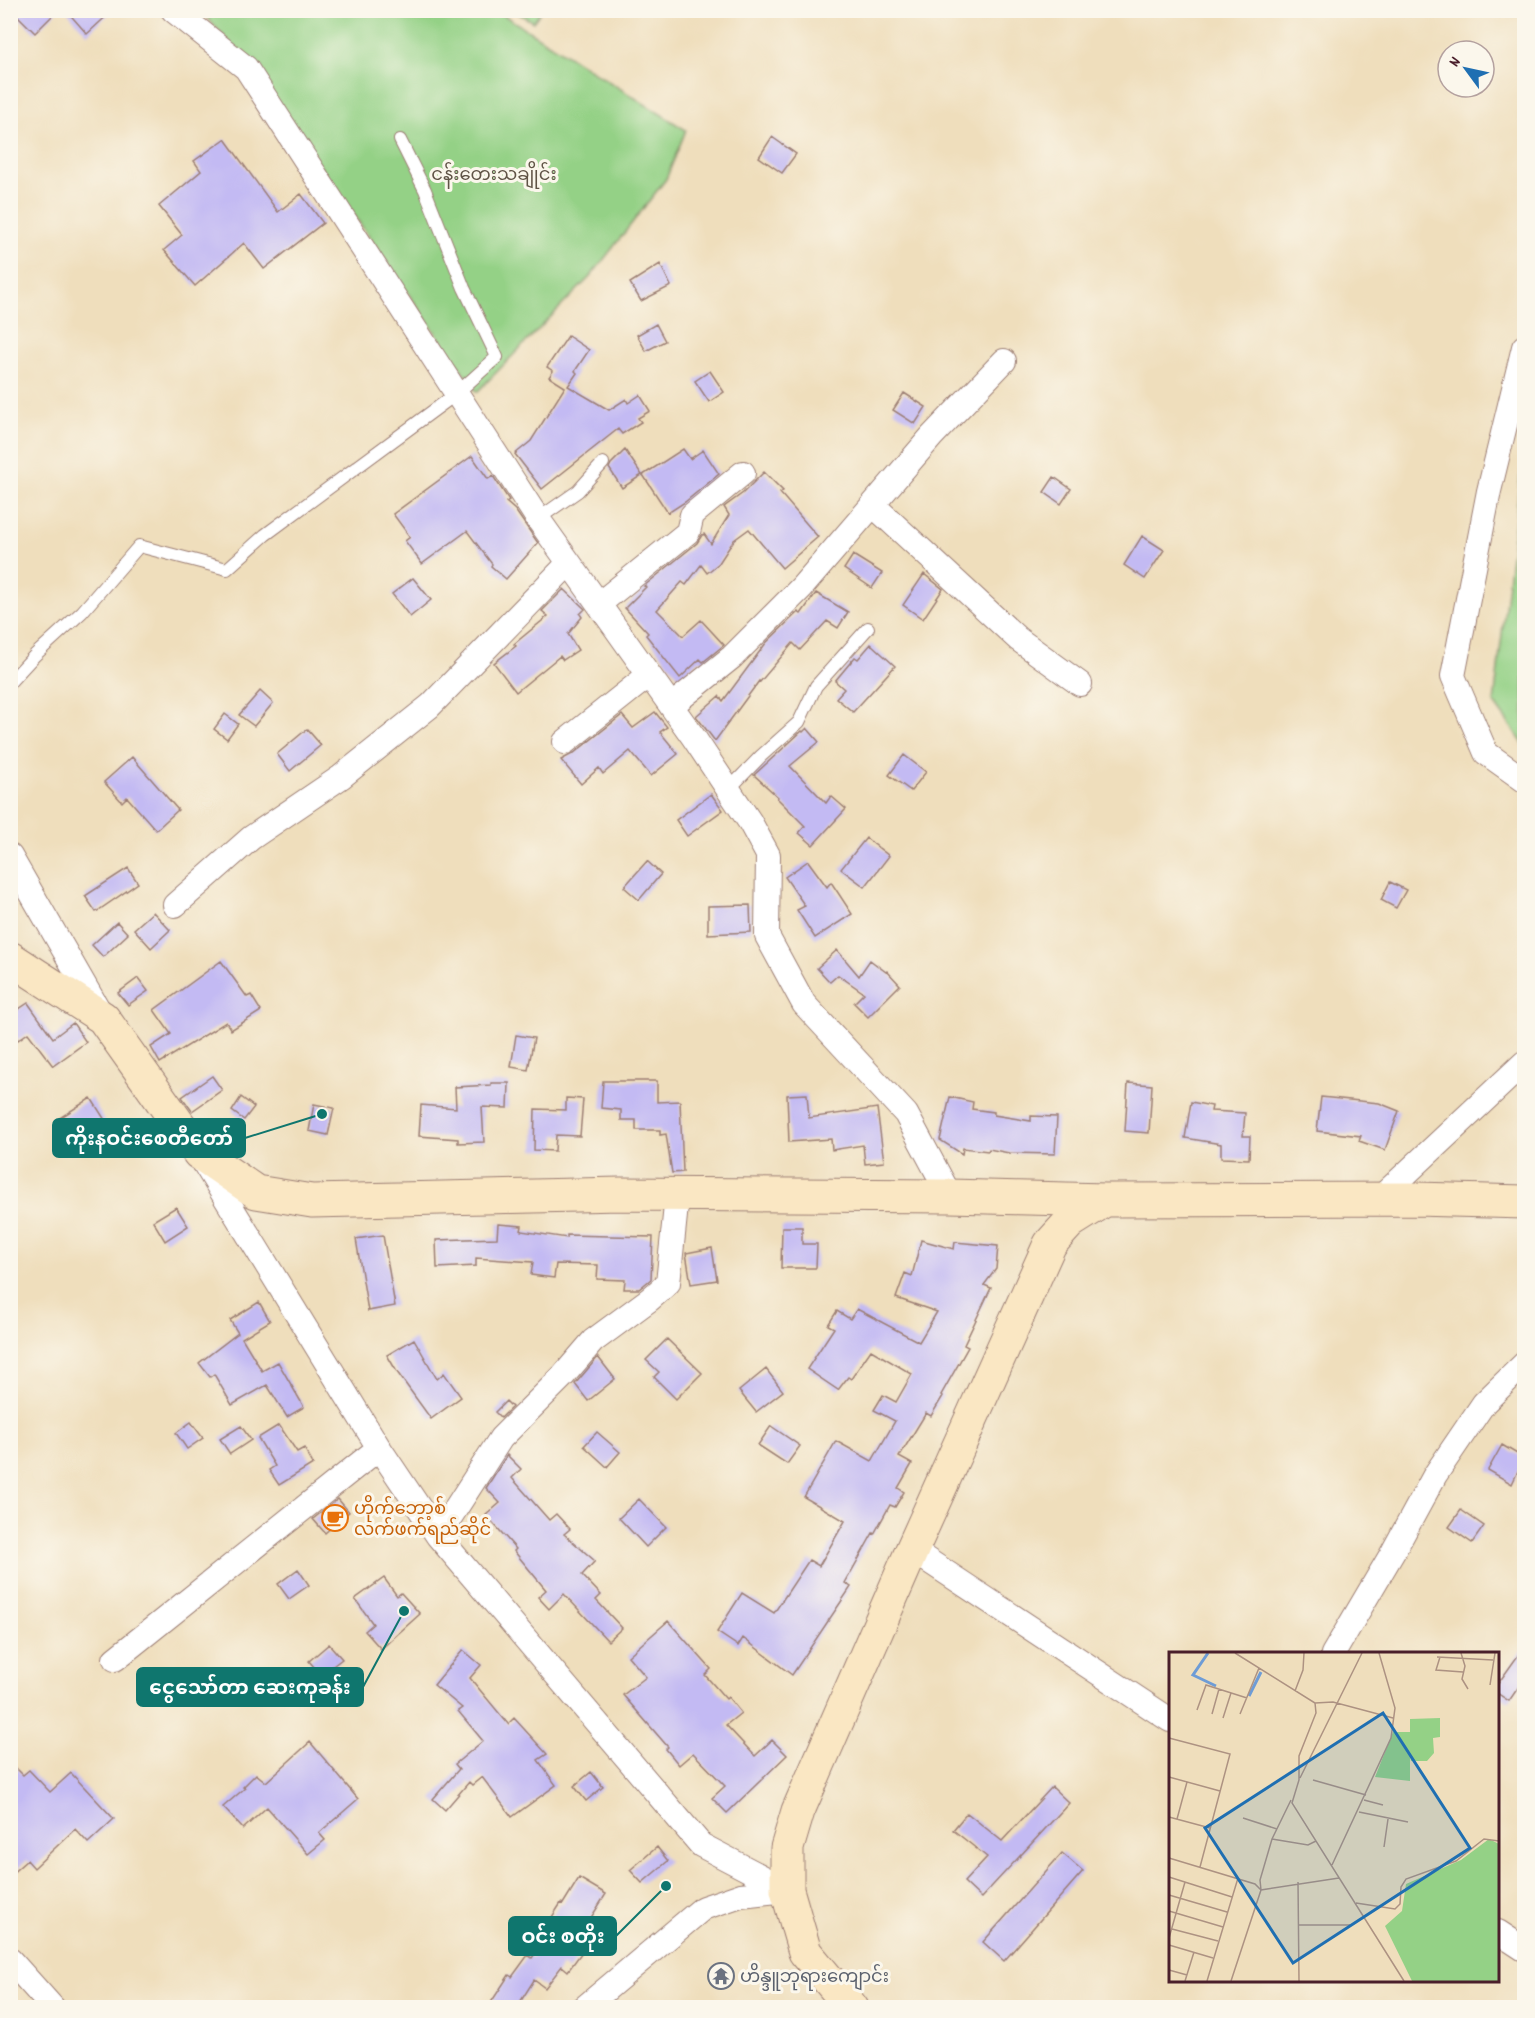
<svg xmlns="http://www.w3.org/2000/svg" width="1535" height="2018" font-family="Dekko,'Noto Sans Myanmar',sans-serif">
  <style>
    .green { fill: #94d186; stroke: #6f7858; stroke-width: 1.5 }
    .building { fill: #c3baf3 }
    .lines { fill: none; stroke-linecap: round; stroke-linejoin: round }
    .lane-casing { stroke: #9c7e74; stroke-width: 14 }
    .street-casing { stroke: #9c7e74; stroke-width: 26 }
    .secondary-casing { stroke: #9c7e74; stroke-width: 35 }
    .lane { stroke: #fff; stroke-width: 12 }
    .street { stroke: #fff; stroke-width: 24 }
    .secondary { stroke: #fae7c3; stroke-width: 33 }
    .labels { text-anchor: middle; stroke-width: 6; stroke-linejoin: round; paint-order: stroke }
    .park-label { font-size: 18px; fill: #605446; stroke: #fbf7ec }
    .food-label { font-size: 18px; fill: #c56008; stroke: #fbf7ec; text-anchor: start }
    .worship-label { font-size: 18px; fill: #5b616d; stroke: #fbf7ec; text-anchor: start }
    .inset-river { fill: none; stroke: #6e9cd6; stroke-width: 3 }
    .inset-road { fill: none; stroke: #ad9282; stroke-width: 1.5 }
    .view { fill: #1f6fb2; fill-opacity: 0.15; stroke: #1f6fb2; stroke-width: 3 }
    .inset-edge { fill: none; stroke: #4a1f2b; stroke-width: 3 }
    .leader { fill: none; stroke: #0f766e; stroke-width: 2 }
    .callout-dot { fill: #0f766e; stroke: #fbf7ec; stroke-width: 2 }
    .callout { fill: #0f766e; stroke: #0f766e; stroke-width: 2 }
    .callout-label { font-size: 20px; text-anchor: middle; font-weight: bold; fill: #fff }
  </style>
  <rect width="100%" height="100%" fill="#fbf7ec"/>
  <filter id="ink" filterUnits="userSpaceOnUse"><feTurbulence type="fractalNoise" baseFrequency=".0167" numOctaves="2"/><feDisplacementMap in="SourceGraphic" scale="12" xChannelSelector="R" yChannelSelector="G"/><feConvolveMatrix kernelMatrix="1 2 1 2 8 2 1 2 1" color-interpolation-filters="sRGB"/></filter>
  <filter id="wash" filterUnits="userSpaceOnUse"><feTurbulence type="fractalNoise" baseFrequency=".008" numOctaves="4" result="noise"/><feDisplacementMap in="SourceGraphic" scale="24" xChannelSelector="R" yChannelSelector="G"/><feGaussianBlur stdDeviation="1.35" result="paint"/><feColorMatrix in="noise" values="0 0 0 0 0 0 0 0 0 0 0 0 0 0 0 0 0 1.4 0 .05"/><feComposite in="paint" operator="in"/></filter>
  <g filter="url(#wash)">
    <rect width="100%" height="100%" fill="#efdebc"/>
    <path class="green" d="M213,10L497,11L686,130L666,179L591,276L477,392L248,63L208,19Z
      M514,11H541L533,22Z
      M1524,454V745L1494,703L1520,479Z"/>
    <g id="blocks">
      <path class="building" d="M12,10H58L35,33Z
        M66,10H113L87,34Z
        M772,137L796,154L782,173L759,157Z
        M225,139L278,212L301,194L323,223L264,269L244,243L195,286L164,250L182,235L159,206L201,171L194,161Z
        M660,264L671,286L641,301L630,283Z
        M656,324L665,341L646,351L637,335Z
        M568,336L589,350L575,371L577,373L568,386L609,410L626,399L628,403L640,395L650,411L638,418L641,422L622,434L618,429L542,489L515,454L531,441L565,387L549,377L553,371L547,367Z
        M710,371L724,392L709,402L695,381Z
        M904,393L926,407L915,424L893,410Z
        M683,449L690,459L703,450L719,474L685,502L668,513L643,475Z
        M625,450L642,475L622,488L609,468L611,464Z
        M472,456L488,479L493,476L509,500L506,502L515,510L538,543L506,579L491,566L492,564L467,531L422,564L405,541L410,537L393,514Z
        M764,472L783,491L780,493L818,537L782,568L749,529L734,540L719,563L707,573L701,565L686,585L682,582L657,610L683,636L701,620L724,645L703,662L700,659L680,678L646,635L648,633L625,608L646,587L644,586L697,543L702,535L704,534L711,544L729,515L724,507L743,493Z
        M1054,477L1071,489L1061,504L1044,492Z
        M1142,536L1164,550L1145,579L1124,565Z
        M853,555L882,573L872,588L844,569Z
        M924,574L943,589L923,619L903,605Z
        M413,578L431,600L410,617L392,594Z
        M564,589L585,609L580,614L582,617L568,634L578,650L563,660L560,656L516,692L494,663L516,646L514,644L548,616L542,611Z
        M816,593L848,612L838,628L827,621L800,650L793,643L760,682L759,681L715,741L696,716L719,696L723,701L766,643L798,612L801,614Z
        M871,644L895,666L853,712L836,698L844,689L835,681L855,657L858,659Z
        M260,691L273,703L254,726L239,715Z
        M655,712L667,727L660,732L678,754L651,776L630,751L603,774L599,768L581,784L561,760L574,753L622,715L633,728Z
        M225,714L238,724L227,739L214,729Z
        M807,728L819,742L790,766L826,803L831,796L846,809L813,845L799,833L805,826L777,798L778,797L754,775L802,731L803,732Z
        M307,729L321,745L290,771L277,754Z
        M904,755L926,772L911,791L889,775Z
        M132,757L178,810L156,830L127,797L122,802L104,782Z
        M711,794L723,810L687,836L676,820Z
        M866,838L889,856L865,887L841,869Z
        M647,861L661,874L639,900L624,887Z
        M808,861L827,887L831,882L852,914L815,938L797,910L805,906L785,877Z
        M128,868L138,883L96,912L85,896Z
        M1390,882L1406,890L1396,908L1381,900Z
        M750,905L751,932L708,934V906Z
        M153,912L170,930L151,948L134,929Z
        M117,922L128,934L103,957L92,945Z
        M837,950L859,976L870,960L886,972L887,971L900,985L868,1017L854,1003L864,993L838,975L830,982L817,968Z
        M221,961L247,997L251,995L261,1011L231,1030L226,1022L160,1063L151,1047L171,1034L154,1010Z
        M138,978L148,991L128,1005L118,993Z
        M28,1003L53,1038L73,1023L86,1042L53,1066L28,1033L18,1040L10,1029V1015Z
        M516,1035L534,1038L528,1070L511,1067Z
        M212,1076L222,1090L192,1111L182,1097Z
        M603,1081H657V1102L680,1101L683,1172L672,1173L666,1134L660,1135V1130H636V1120H621V1110L601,1108Z
        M491,1083H509L508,1108L482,1107L484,1142L458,1143V1139L419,1136L421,1105L456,1108L455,1087L491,1085Z
        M1128,1083L1152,1085L1149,1133L1125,1131Z
        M807,1094L809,1118L877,1108L884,1162L865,1164L863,1145L832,1150L831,1139L789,1142L787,1095Z
        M241,1097L254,1107L244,1120L232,1111Z
        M950,1097L973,1102L972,1109L994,1112V1115L1031,1121V1116L1057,1117L1055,1154L1009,1153L989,1149L988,1151L963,1148L962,1154L940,1140Z
        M1321,1097L1379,1103L1399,1111L1385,1150L1359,1141L1361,1136L1317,1131Z
        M91,1098L105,1120L71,1141L58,1119Z
        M566,1098L583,1099L580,1136L556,1135L555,1151L534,1150L535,1109L566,1110Z
        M1191,1102L1212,1106L1211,1111L1245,1113L1243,1136H1250L1249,1159L1221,1158V1144L1185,1138Z
        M314,1104L334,1108L328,1135L309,1131Z
        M176,1207L188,1226L165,1241L153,1221Z
        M498,1224L522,1226L521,1231L567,1238V1235L653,1237L651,1279L639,1289H624L625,1280L597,1279L598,1265L556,1264L554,1278L531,1275L533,1262L476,1258V1266L437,1268L436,1240L497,1238Z
        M782,1227H802V1244H817L816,1268H781Z
        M383,1235L395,1306L368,1311L356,1239Z
        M921,1240L954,1249L955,1242L998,1246L996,1269L984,1285L991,1288L964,1345L968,1347L941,1395L943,1396L931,1416L926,1413L899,1457L912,1464L898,1488L904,1492L895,1507L890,1505L874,1534L873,1533L845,1583L851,1587L792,1675L743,1638L738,1646L717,1632L742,1593L774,1613L809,1560L819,1566L845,1521L804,1497L836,1441L872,1461L895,1421L874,1410L883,1395L896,1402L912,1374L871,1350L851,1379L848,1377L838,1390L807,1369L834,1328L828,1325L837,1311L850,1319L857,1309L919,1342L937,1312L896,1298L905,1273L912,1276Z
        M712,1248L717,1280L691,1284L686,1253Z
        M259,1302L270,1321L242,1338L262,1371L278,1362L304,1407L287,1417L267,1385L232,1405L214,1374L210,1377L199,1363L238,1333L230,1320Z
        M414,1339L437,1379L444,1373L461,1397L431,1419L397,1372L387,1355Z
        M667,1339L702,1373L676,1399L654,1377L659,1372L646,1360Z
        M598,1357L615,1379L588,1401L575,1384Z
        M766,1369L783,1391L756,1412L739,1391Z
        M506,1401L512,1407L501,1418L495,1412Z
        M191,1422L203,1438L187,1449L176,1433Z
        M279,1425L297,1452L304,1448L313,1464L279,1485L269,1470L275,1466L258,1438Z
        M241,1426L251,1440L230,1454L220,1439Z
        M771,1426L800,1446L787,1464L758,1445Z
        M597,1432L620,1452L607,1467L584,1446Z
        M1502,1445L1524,1458L1512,1484L1488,1470Z
        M507,1455L521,1469L512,1478L549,1520L556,1514L570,1529L564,1534L595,1561L582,1575L601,1595L596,1600L622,1628L608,1641L564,1594L549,1609L538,1597L546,1590L514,1551L516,1549L486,1515L500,1503L486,1488Z
        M338,1499L349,1512L325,1533L313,1519Z
        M639,1499L666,1527L646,1547L619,1518Z
        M1461,1510L1484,1526L1472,1543L1449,1527Z
        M298,1569L309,1585L289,1599L278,1584Z
        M384,1578L397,1596L401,1593L420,1614L381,1649L365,1631L373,1624L355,1599Z
        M668,1621L711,1669L705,1675L726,1699L728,1697L741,1713L726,1725L755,1756L772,1740L787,1755L727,1813L712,1798L725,1786L693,1753L679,1765L666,1749L668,1747L623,1695L646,1677L628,1656Z
        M329,1644L342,1659L321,1675L309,1661Z
        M1524,1647V1679L1509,1701L1497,1693V1685Z
        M463,1650L481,1665L470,1678L508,1724L514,1718L547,1754L538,1760L556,1785L512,1817L482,1777L472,1785L469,1782L445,1810L433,1799L459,1769L455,1764L483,1741L458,1711L462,1708L434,1685Z
        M310,1742L358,1799L319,1833L325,1840L308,1854L267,1807L243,1829L223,1807L245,1788L243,1787L256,1774L266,1782Z
        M10,1762L23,1775L29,1770L50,1792L71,1773L114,1819L88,1843L75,1829L34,1868L27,1860L10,1875Z
        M591,1772L603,1787L586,1801L574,1786Z
        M1052,1787L1069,1803L981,1898L964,1882L987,1857L953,1830L967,1813L1002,1841Z
        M657,1847L668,1861L642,1883L630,1870Z
        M1062,1853L1083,1871L1004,1961L983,1942Z
        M579,1878L606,1894L573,1946L582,1952L568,1971L562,1966L545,1988L534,1980L517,2007H488L509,1975L512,1977L528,1955L532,1958L558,1921L552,1917L561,1903L563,1904Z"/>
    </g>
  </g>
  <g filter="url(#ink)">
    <use href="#blocks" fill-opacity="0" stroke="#9c7e74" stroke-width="1.5"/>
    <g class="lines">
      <defs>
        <path id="lane" d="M538,519L578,491L603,463
          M10,682L35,655L82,612L139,546L227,569L265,535L456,394L497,357L464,288L425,190L400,140
          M728,790L761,756L799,722L816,686L868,628"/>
        <path id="street" d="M173,10L246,68L538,519L694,738L750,822L768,855L767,936L804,1004L906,1114L950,1196
          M1524,347L1489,491L1453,676L1486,753L1524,780
          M873,505L1018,639L1080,684
          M599,604L688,532L692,515L743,473
          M671,706L732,657L801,588L932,436L1004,361
          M565,742L649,675
          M10,856L102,1016
          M175,905L251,838L341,777L430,706L569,563
          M203,1161L379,1448L438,1536L701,1845L787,1890
          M1378,1200L1524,1063
          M438,1536L501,1438L563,1376L593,1341L650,1299L668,1283L677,1196
          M912,1550L1170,1720
          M1333,1654L1393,1552L1435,1475L1484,1403L1524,1364
          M115,1659L379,1448
          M1498,1932L1524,1949
          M10,1960L53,2008
          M584,2008L703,1908L741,1895L787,1890"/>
        <path id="secondary" d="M10,958L103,1018L199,1153L256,1192L312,1201L620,1194L950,1196L1105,1200L1417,1199L1524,1202
          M852,2008L805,1952L787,1890V1848L798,1811L912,1550L1050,1244L1070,1222L1105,1200"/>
      </defs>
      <use href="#lane" class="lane-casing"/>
      <use href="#street" class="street-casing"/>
      <use href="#secondary" class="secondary-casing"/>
      <use href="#lane" class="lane"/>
      <use href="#street" class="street"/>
      <use href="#secondary" class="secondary"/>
    </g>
  </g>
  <defs>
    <symbol id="cafe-ring" viewBox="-11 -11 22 22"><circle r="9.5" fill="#fbf7ec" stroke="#e8710a" stroke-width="1.5"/><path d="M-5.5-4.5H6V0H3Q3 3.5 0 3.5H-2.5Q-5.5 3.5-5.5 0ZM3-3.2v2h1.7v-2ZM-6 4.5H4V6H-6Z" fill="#e8710a"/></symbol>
    <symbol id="temple-ring" viewBox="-11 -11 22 22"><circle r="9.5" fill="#fbf7ec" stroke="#6b7280" stroke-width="1.5"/><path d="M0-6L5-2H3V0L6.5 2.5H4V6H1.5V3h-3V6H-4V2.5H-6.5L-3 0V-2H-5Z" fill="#6b7280"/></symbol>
  </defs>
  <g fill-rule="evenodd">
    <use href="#cafe-ring" x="320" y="1503" width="30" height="30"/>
    <use href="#temple-ring" x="706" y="1961" width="30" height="30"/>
  </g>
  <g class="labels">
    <g class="park-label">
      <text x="494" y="180">ငန်းတေးသချိုင်း</text>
    </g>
    <g class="food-label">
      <text x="354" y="1514">ဟိုက်ဘော့စ်<tspan x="354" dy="21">လက်ဖက်ရည်ဆိုင်</tspan></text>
    </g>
    <g class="worship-label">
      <text x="740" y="1982">ဟိန္ဒူဘုရားကျောင်း</text>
    </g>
  </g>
  <g transform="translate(1169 1652)">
    <rect width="330" height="330" fill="#efdebc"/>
    <path d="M271,66V85L264,86L265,101L258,109H242L241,103V129L206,125L224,80H241V67ZM320,187L330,192V329H243L216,274L233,259L237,232L292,208Z" fill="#94d186"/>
    <path class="inset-river" d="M39,1L24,23L47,34M80,44L92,20"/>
    <path class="inset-road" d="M66,1L146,51L147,61L130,104V128L123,151L235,329M292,1L296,14L293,27L299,37M268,5L324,8M271,5L267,18L294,20M321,33L326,1M126,39L134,18L135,1M146,51L164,50L224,66M28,58L37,33L78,46M43,62L50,37M71,62L90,16M54,66L62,41M0,86L61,102L31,215M0,125L51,139M131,126L193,1M144,128L197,143M195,148L214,153M190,160L239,170M0,165L41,176M74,166L108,177M8,167L18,130M103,187L139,193L147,189M215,195L219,167M0,206L86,232L92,238M163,213L222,86L226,56L210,1M0,225L63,245M129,230L130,329M92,238L91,228L103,187L122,148M0,243L58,260M187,251L226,257L231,252L232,235L237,227L287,209L315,187L330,189M0,259L54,275M129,273H183M3,277L49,289M0,286L16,230M0,293L44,306M0,318L18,323M16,329L25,300M38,329L69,226M62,329L92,238L170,226"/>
    <path class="view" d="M214,61L301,196L124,311L36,176Z"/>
    <rect width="330" height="330" class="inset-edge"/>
  </g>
  <path class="leader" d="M322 1114L245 1138M404 1611L363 1687M666 1886L616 1936"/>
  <g class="callout-dot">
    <circle cx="322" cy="1114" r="6"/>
    <circle cx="404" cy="1611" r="6"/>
    <circle cx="666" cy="1886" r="6"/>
  </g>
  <g class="callout">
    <rect x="53" y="1119" width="192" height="38" rx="6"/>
    <rect x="137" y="1668" width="226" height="38" rx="6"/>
    <rect x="509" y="1917" width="107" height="38" rx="6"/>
  </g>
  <g class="callout-label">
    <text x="149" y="1145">ကိုးနဝင်းစေတီတော်</text>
    <text x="250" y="1694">ငွေသော်တာ ဆေးကုခန်း</text>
    <text x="563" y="1943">ဝင်း စတိုး</text>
  </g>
  <rect width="1535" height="2018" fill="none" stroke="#fbf7ec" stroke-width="36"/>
  <g transform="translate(1466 69) rotate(303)"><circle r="28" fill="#fbf7ec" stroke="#b4a19f" stroke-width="1.5"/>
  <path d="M0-4.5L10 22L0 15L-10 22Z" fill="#1f6fb2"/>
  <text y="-9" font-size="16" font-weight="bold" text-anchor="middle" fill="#4a1f2b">N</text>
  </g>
</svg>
